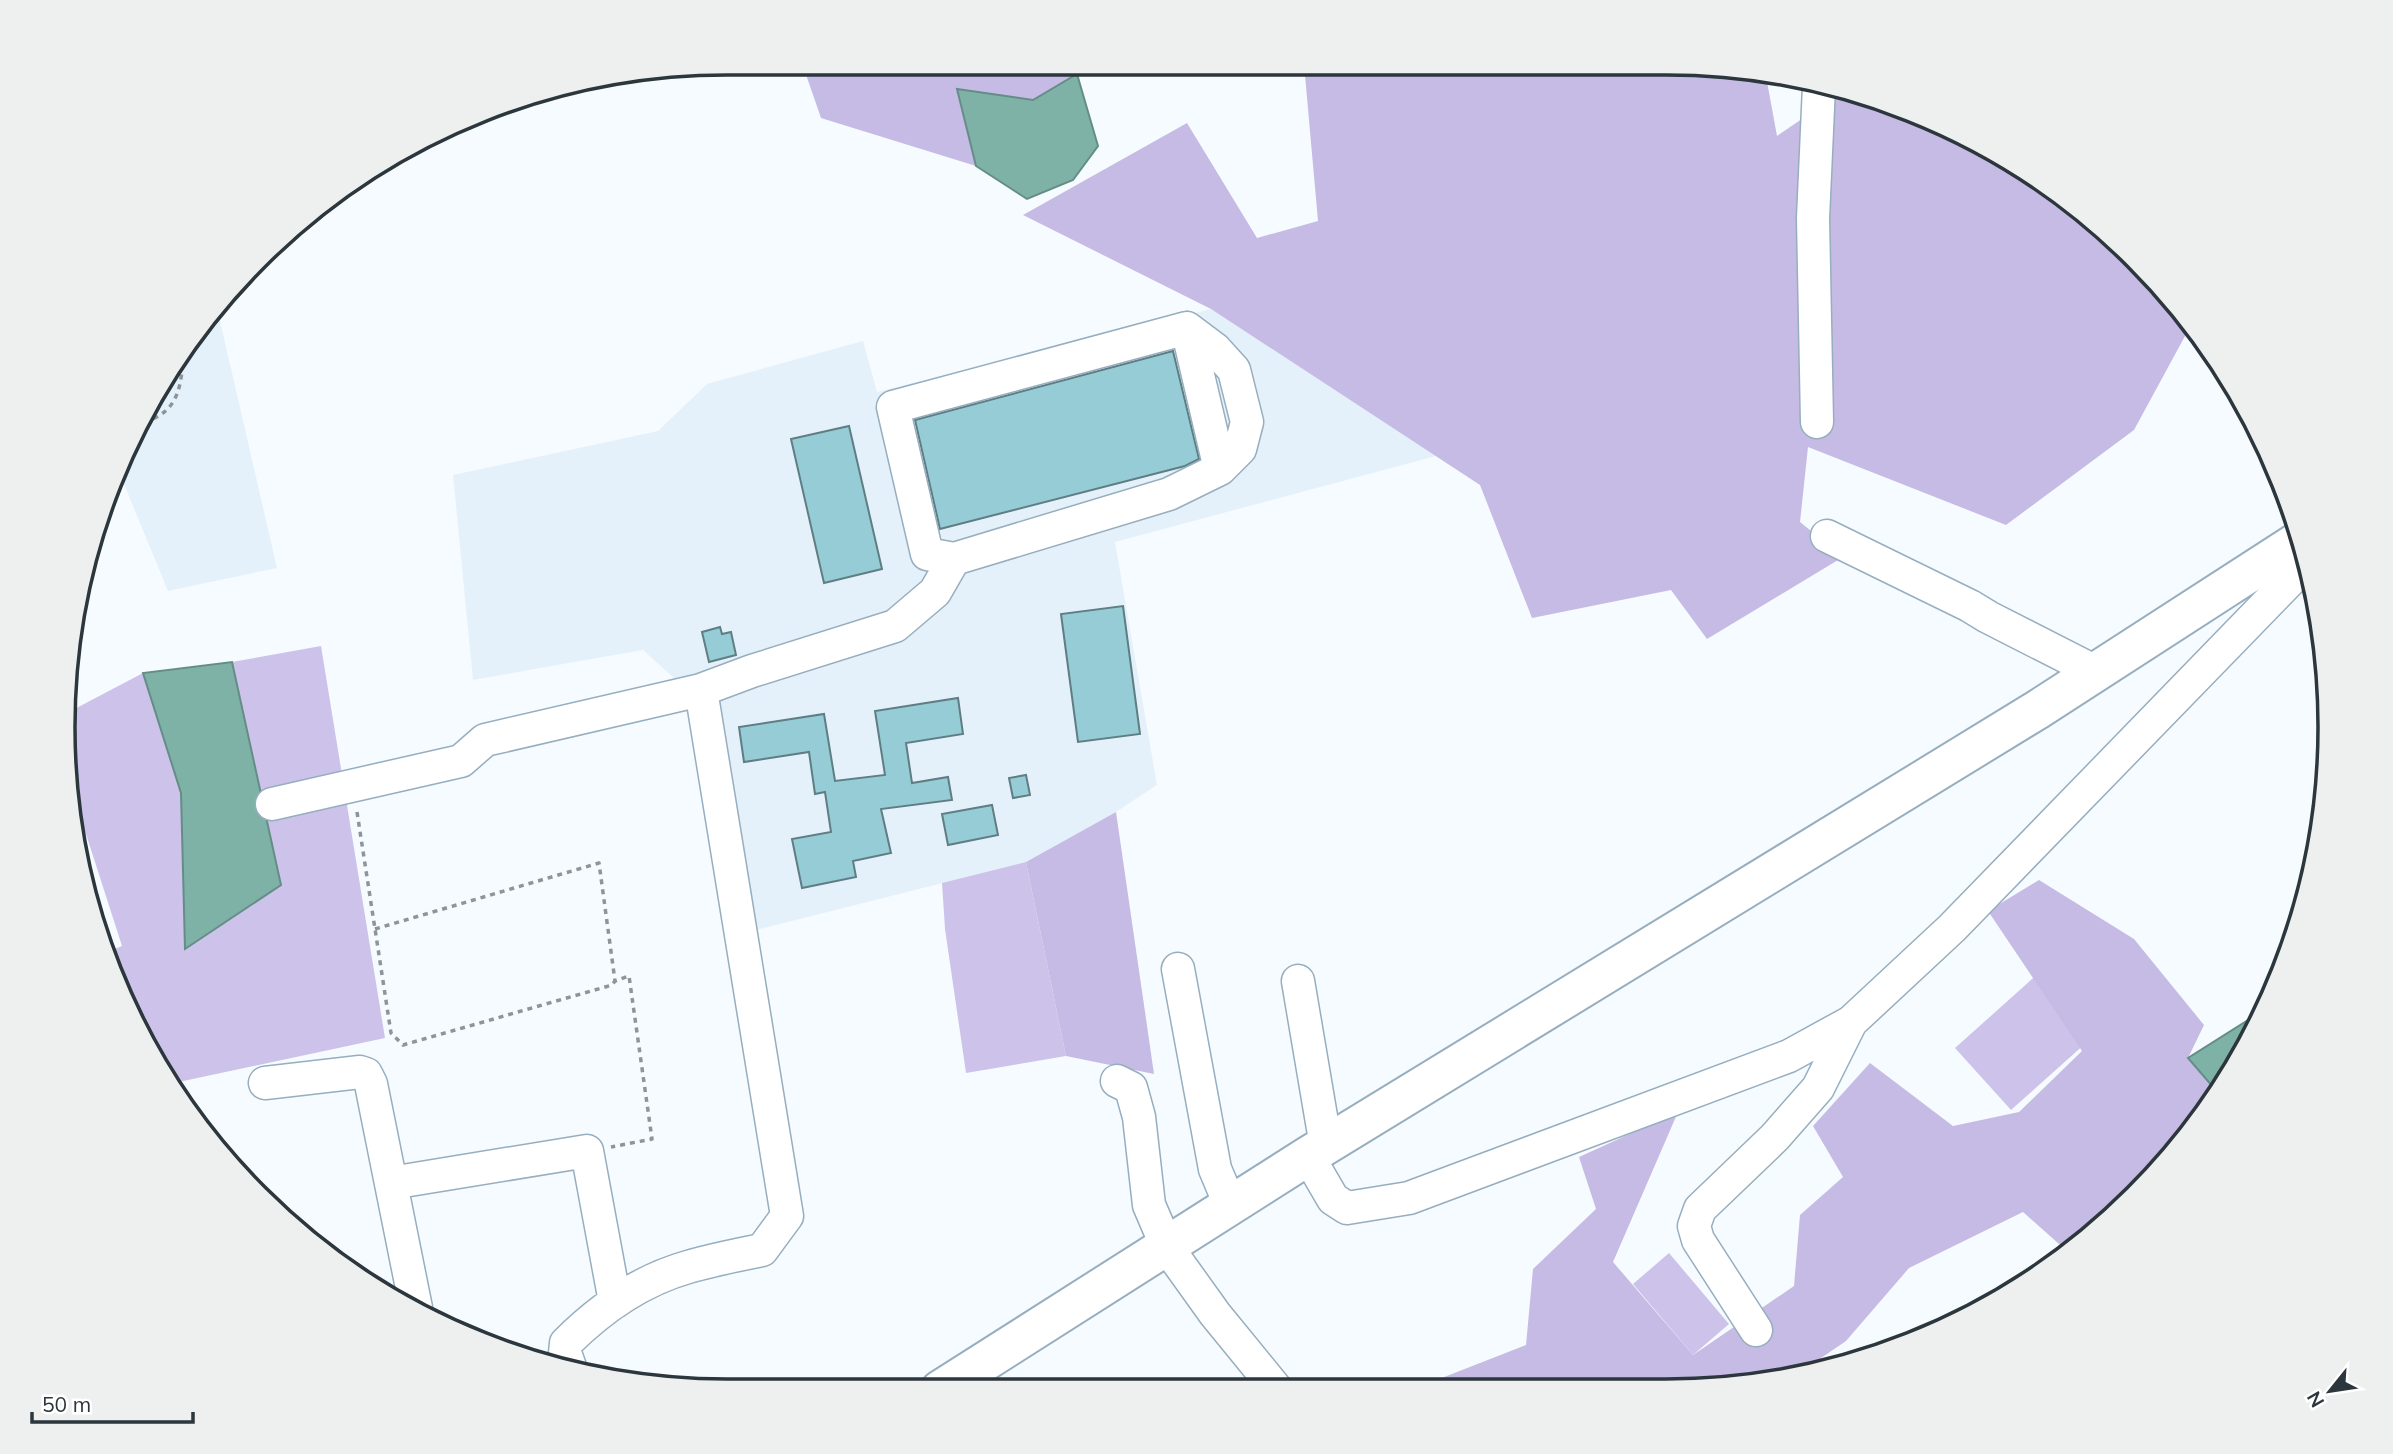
<svg xmlns="http://www.w3.org/2000/svg" width="2393" height="1454" font-family="Mulish,sans-serif">
  <style>
    .built { fill: #e5f1fa }
    .green { fill: #cdc3ea }
    .forest { fill: #c6bbe4 }
    .water { fill: #7eb2a7; stroke: #658d87; stroke-width: 2 }
    .building { fill: #95ccd5; stroke: #5f7e83; stroke-width: 2 }
    .lines { fill: none; stroke-linecap: round; stroke-linejoin: round }
    .minor-casing { stroke: #96aebf; stroke-width: 35 }
    .highway-casing { stroke: #96aebf; stroke-width: 42 }
    .path { stroke: #8d949a; stroke-width: 3.5; stroke-dasharray: 5 5; stroke-linecap: butt }
    .minor { stroke: #fff; stroke-width: 32 }
    .highway { stroke: #fff; stroke-width: 38 }
    .rim { fill: none; stroke: #2c363d; stroke-width: 3.5 }
  </style>
  <rect width="100%" height="100%" fill="#f6fbff"/>
  <path class="built" d="M1211,309L1436,456L1115,542L1157,785L1116,812L1026,862L728,937L686,689L643,650L473,680L453,475L658,431L707,384L863,341L877,392Z
    M218,312L277,568L168,591L119,472L175,358Z"/>
  <path class="green" d="M321,646L385,1038L174,1083L105,953L122,946L76,803L63,727L65,714L143,673L181,793L185,948L281,885L232,662Z
    M1026,862L1066,1056L966,1073L945,929L942,883Z
    M2040,972L2096,1034L2011,1110L1955,1048Z
    M1669,1253L1729,1324L1693,1355L1633,1284Z"/>
  <path class="forest" d="M802,63L1076,64L1077,74L1033,100L957,90L976,166L821,118Z
    M1304,64H1710L1766,76L1777,136L1843,91L1880,98L2035,175L2136,258L2191,325L2134,430L2006,525L1808,447L1800,522L1843,557L1707,639L1671,590L1532,618L1480,485L1211,309L1023,215L1187,123L1257,238L1318,221Z
    M1116,812L1154,1074L1066,1056L1026,862Z
    M2039,880L2134,939L2204,1025L2188,1058L2219,1094L2104,1226L2068,1252L2023,1212L1909,1268L1846,1341L1796,1375L1710,1390H1411L1526,1345L1533,1269L1596,1209L1579,1157L1678,1112L1613,1262L1693,1355L1794,1286L1800,1215L1843,1177L1813,1126L1870,1063L1953,1126L2019,1112L2082,1051L1988,911Z"/>
  <path class="water" d="M1077,74L1098,146L1073,180L1027,199L976,166L957,89L1033,100Z
    M232,662L281,885L185,949L181,793L143,673Z
    M2264,1010L2219,1094L2188,1058Z"/>
  <path class="building" d="M1173,351L1199,459L1185,466L940,529L915,420Z
    M849,426L882,569L824,583L791,439Z
    M1123,606L1140,734L1078,742L1061,614Z
    M720,627L722,634L731,632L736,655L709,662L702,632Z
    M958,698L963,734L906,743L912,783L948,777L952,800L881,809L891,853L853,861L856,877L802,888L792,839L831,832L825,792L815,794L809,752L744,762L739,727L824,714L835,781L885,775L875,711Z
    M1026,775L1030,795L1013,798L1009,778Z
    M992,805L998,835L948,845L942,814Z"/>
  <g class="lines">
    <defs>
      <path id="minor" d="M1187,328L1215,349L1234,370L1247,422L1240,449L1220,469
        M1817,422L1813,218L1819,86
        M1827,536L1970,606L1988,617L2096,672
        M272,804L461,761L485,740L701,690
        M1178,969L1215,1169L1231,1207
        M1298,981L1326,1146
        M1117,1081L1131,1088L1139,1117L1149,1205L1167,1247L1215,1314L1277,1390
        M265,1083L360,1072L366,1074L371,1084L416,1308
        M1308,1156L1333,1199L1347,1208L1409,1198L1789,1056L1851,1022L1952,928L2294,576L2299,568V562L2289,547
        M391,1183L587,1151L615,1302
        M1756,1330L1698,1240L1694,1226L1700,1209L1775,1137L1818,1088L1851,1022
        M570,1367L565,1353L566,1343C600,1309 642,1280 688,1267C712,1260 737,1255 762,1250L787,1216L701,690L752,671L895,626L935,592L954,559L1169,494L1220,469L1187,328L893,407L927,554L954,559"/>
      <path id="highway" d="M940,1390L1308,1156L2037,710L2300,540"/>
    </defs>
    <use href="#minor" class="minor-casing"/>
    <use href="#highway" class="highway-casing"/>
    <path class="path" d="M144,422C182,411 181,382 184,348
      M357,812L391,1033L403,1045L612,985L615,981L629,976L652,1139L611,1147
      M375,929L599,863L615,981"/>
    <use href="#minor" class="minor"/>
    <use href="#highway" class="highway"/>
  </g>
  <path d="M0 0H2393V1454H0ZM727 75H1666A652 652 0 0 1 2318 727V727A652 652 0 0 1 1666 1379H727A652 652 0 0 1 75 727V727A652 652 0 0 1 727 75Z" fill="#eeefef" fill-rule="evenodd"/>
  <path class="rim" d="M727 75H1666A652 652 0 0 1 2318 727V727A652 652 0 0 1 1666 1379H727A652 652 0 0 1 75 727V727A652 652 0 0 1 727 75Z"/>
  <g transform="translate(2330 1391) rotate(240)" stroke="#ffffff" stroke-width="5" paint-order="stroke">
  <path d="M0-5L12 26L0 18L-12 26Z" fill="#2c363d"/>
  <text y="-10" font-size="19" font-weight="bold" text-anchor="middle" fill="#2c363d">N</text>
  </g>
  <path d="M32 1412v10h161v-10" fill="none" stroke="#2c363d" stroke-width="3.5"/>
  <text x="42" y="1412" font-size="21" fill="#2c363d" stroke="#ffffff" stroke-width="5" paint-order="stroke">50 m</text>
</svg>
